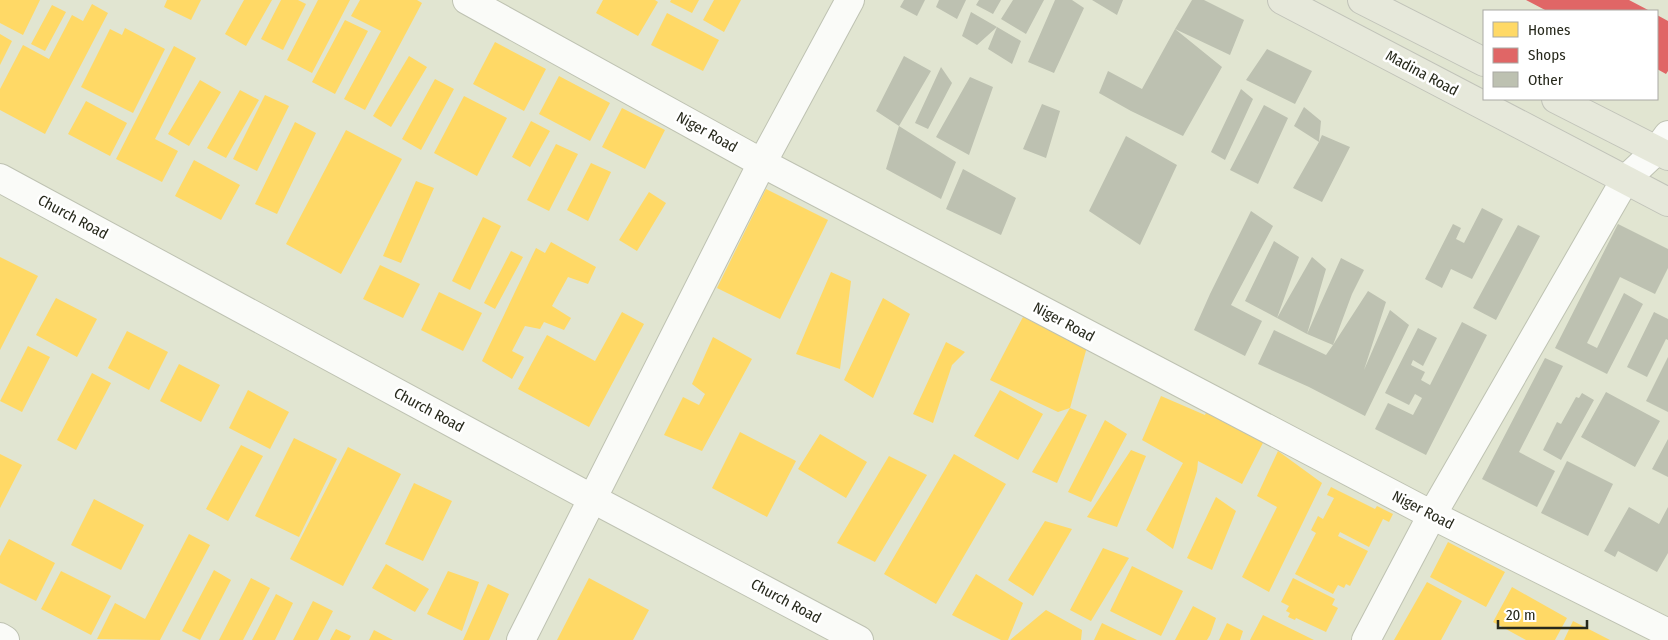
<svg xmlns="http://www.w3.org/2000/svg" width="1668" height="640" font-family="'Fira Sans Condensed',sans-serif">
  <style>
    .homes { fill: #ffd966 }
    .shops { fill: #e06666 }
    .building { fill: #bdc1b1 }
    .lines { fill: none; stroke-linecap: round; stroke-linejoin: round }
    .minor-casing { stroke: #bec2b2; stroke-width: 30 }
    .major-casing { stroke: #c1c3b9; stroke-width: 30 }
    .minor { stroke: #fafbf8; stroke-width: 28 }
    .major { stroke: #e6e8da; stroke-width: 28 }
    .labels { text-anchor: middle; stroke-width: 5; stroke-linejoin: round; paint-order: stroke }
    .street-label { font-size: 15px; fill: #27291c; stroke: #fff }
  </style>
  <rect width="100%" height="100%" fill="#e1e5d1"/>
  <path class="homes" d="M0,0H40L23,35L0,23Z
    M167,0H201L191,20L164,7Z
    M244,0H272L246,46L225,34Z
    M281,0H298L306,4L283,50L261,39Z
    M318,0H350L312,73L287,60Z
    M360,0H417L422,3L365,110L344,99L381,31L351,16Z
    M603,0H655L658,2L638,36L596,13Z
    M671,0H699L692,13L670,2Z
    M714,0H741L724,32L703,20Z
    M92,4L108,13L45,134L0,110V89L23,45L49,59L72,15L83,21Z
    M52,5L66,12L45,51L31,44Z
    M667,13L719,40L703,71L651,45Z
    M345,20L368,31L335,94L312,82Z
    M125,28L165,49L133,113L81,87L110,29L122,35Z
    M0,34L12,41L0,65Z
    M495,42L546,69L524,111L473,84Z
    M174,46L196,58L155,139L178,151L162,182L116,159Z
    M409,56L427,67L391,127L373,116Z
    M559,76L610,103L590,141L539,114Z
    M435,79L454,89L421,150L402,139Z
    M200,80L221,92L189,146L168,134Z
    M240,90L259,100L226,158L207,148Z
    M265,95L289,106L257,171L233,159Z
    M464,96L507,118L477,176L434,153Z
    M86,101L127,123L110,156L68,134Z
    M622,108L665,130L645,169L602,147Z
    M531,121L550,131L530,167L512,157Z
    M295,122L316,133L277,214L255,204Z
    M346,130L402,159L341,274L286,244Z
    M556,144L578,154L549,211L527,200Z
    M194,160L240,185L221,220L175,196Z
    M591,163L611,172L588,221L567,210Z
    M416,181L434,188L401,263L383,256Z
    M766,189L828,220L780,319L717,288Z
    M649,192L666,203L637,251L619,240Z
    M483,217L501,226L470,290L452,281Z
    M551,242L596,267L588,284L568,277L552,306L571,318L564,330L544,322L540,329L525,326L512,351L524,357L512,379L482,361L536,248L545,253Z
    M511,251L523,257L495,309L484,303Z
    M0,257L38,276L0,350Z
    M380,265L420,284L403,318L363,299Z
    M831,272L851,281L840,369L796,354Z
    M439,292L482,313L463,351L421,330Z
    M56,298L97,319L77,357L36,335Z
    M883,298L910,314L873,398L844,380Z
    M622,312L644,324L589,427L518,389L547,335L595,361Z
    M1023,317L1087,347L1070,408L1058,412L990,380Z
    M127,331L168,352L149,390L108,368Z
    M713,337L752,359L702,451L664,435L683,397L699,405L705,394L692,384Z
    M946,342L965,352L952,365L933,423L913,414Z
    M28,346L50,357L22,412L0,401Z
    M179,364L220,385L201,422L160,401Z
    M92,373L111,383L76,450L57,440Z
    M248,390L289,412L270,449L229,428Z
    M1000,390L1043,414L1018,460L974,436Z
    M1161,396L1205,415L1210,404L1269,431L1242,484L1198,461L1197,471L1173,549L1146,530L1183,463L1142,440Z
    M1070,408L1087,415L1057,483L1032,472Z
    M1105,420L1127,434L1091,502L1068,492Z
    M740,432L796,461L767,517L712,488Z
    M820,434L867,462L846,498L798,469Z
    M294,438L337,459L299,537L255,516Z
    M241,445L263,456L228,521L206,509Z
    M348,447L401,474L343,586L290,559Z
    M1131,450L1146,456L1117,527L1087,517Z
    M1278,451L1322,483L1269,592L1242,577L1277,507L1257,496Z
    M0,454L22,465L0,508Z
    M954,454L1006,484L936,604L884,574Z
    M889,456L927,475L875,562L837,543Z
    M414,483L452,501L423,561L385,544Z
    M1331,487L1375,509L1377,506L1393,514L1389,522L1383,519L1369,547L1340,532L1338,536L1368,551L1350,586L1346,584L1344,588L1338,585L1333,594L1295,574L1316,533L1311,530L1318,516L1323,519L1334,498L1327,495Z
    M1216,497L1236,511L1212,570L1187,558Z
    M94,499L144,525L121,570L71,545Z
    M1045,521L1072,529L1033,596L1008,580Z
    M189,534L210,545L160,640L97,639L115,603L145,619Z
    M9,539L55,563L36,601L0,583V556Z
    M1448,542L1505,572L1486,607L1430,577Z
    M1103,548L1129,558L1091,621L1070,610Z
    M386,564L429,589L415,612L372,588Z
    M1132,566L1183,591L1161,636L1110,611Z
    M214,570L231,580L200,640L182,631Z
    M61,571L111,596L91,635L41,609Z
    M448,571L479,582L462,631L427,614Z
    M976,574L1023,603L1008,640H1001L952,615Z
    M251,578L270,588L243,640H219Z
    M589,578L649,610L633,640H557Z
    M1293,578L1335,599L1332,605L1338,608L1326,632L1296,618L1295,620L1288,617L1290,613L1286,611L1289,606L1281,602Z
    M1427,582L1462,601L1441,640H1394Z
    M488,584L509,594L489,640H463Z
    M1512,587L1567,618L1555,640H1526L1493,622Z
    M276,594L293,603L275,640H252Z
    M313,601L333,611L318,640H293Z
    M1193,606L1216,618L1210,635L1207,640H1175Z
    M1046,610L1082,630L1081,640H1010Z
    M1263,615L1314,640H1250Z
    M1573,621L1610,640H1564Z
    M1102,623L1137,640H1094Z
    M1227,623L1243,631L1240,640H1219Z
    M336,629L351,636L349,640H330Z
    M374,630L393,640H369Z"/>
  <path class="shops" d="M1526,0H1629L1650,11H1547Z
    M1657,15L1668,21V71L1666,74L1657,69Z"/>
  <path class="building" d="M904,0H925L917,16L900,7Z
    M939,0H966L957,19L936,7Z
    M979,0H1001L993,14L976,5Z
    M1013,0H1044L1026,34L1001,19Z
    M1055,0H1072L1084,8L1054,73L1028,62Z
    M1092,0H1123L1117,15Z
    M1192,0H1204L1244,20L1230,55L1175,29L1222,67L1183,136L1131,111L1099,93L1108,71L1142,89L1175,29Z
    M971,12L997,27L1021,41L1012,64L988,49L997,27L977,45L962,36Z
    M1267,49L1312,71L1295,104L1246,80Z
    M904,56L931,71L899,126L956,162L941,199L886,169L899,126L876,111Z
    M941,67L952,83L928,129L915,123Z
    M970,77L993,87L969,155L936,137Z
    M1241,89L1253,99L1225,160L1211,152Z
    M1042,104L1060,111L1046,158L1023,149Z
    M1264,105L1288,118L1258,184L1230,170Z
    M1304,107L1321,121L1319,142L1322,135L1350,147L1322,202L1293,188L1319,142L1294,126Z
    M1126,136L1177,165L1140,245L1089,211Z
    M963,169L1016,198L1001,235L946,209Z
    M1482,208L1503,219L1472,279L1451,269L1442,288L1425,279L1453,224L1461,228L1456,239L1464,243Z
    M1251,211L1273,226L1231,305L1262,321L1245,356L1194,330L1210,294Z
    M1618,224L1668,249V268L1655,294L1620,277L1587,343L1597,348L1624,293L1643,304L1607,374L1555,348Z
    M1518,225L1540,236L1496,320L1473,308Z
    M1274,241L1299,257L1277,318L1312,257L1326,269L1307,334L1277,318L1245,301Z
    M1341,258L1364,270L1352,294L1333,345L1368,291L1386,302L1364,370L1390,310L1409,325L1365,416L1309,387L1258,364L1274,330L1326,355L1333,345L1307,334Z
    M1654,312L1668,319V340L1666,339L1647,377L1627,367Z
    M1462,322L1487,335L1426,455L1375,429L1388,403L1413,415L1422,398L1415,394L1409,405L1385,393L1418,328L1437,338L1423,366L1413,360L1411,365L1425,372L1421,380L1430,385Z
    M1668,357V412L1646,401Z
    M1545,358L1563,366L1519,452L1555,471L1537,507L1482,479Z
    M1606,392L1660,421L1635,467L1581,437Z
    M1582,393L1594,400L1561,460L1543,450L1557,422L1561,424L1576,397L1579,398Z
    M1668,439V477L1652,469Z
    M1567,461L1613,484L1588,536L1541,513Z
    M1629,507L1659,524L1668,507V553L1657,572L1618,551L1615,557L1604,551Z"/>
  <g class="lines">
    <defs>
      <path id="minor" d="M467,0L762,163L1432,515L1668,633
        M0,178L593,499L859,640
        M0,637L5,640
        M521,640L762,163L850,0
        M1366,640L1432,515L1625,180L1657,150L1668,135"/>
      <path id="major" d="M1282,0L1668,202
        M1362,0L1484,62
        M1556,99L1668,156"/>
    </defs>
    <use href="#minor" class="minor-casing"/>
    <use href="#major" class="major-casing"/>
    <use href="#minor" class="minor"/>
    <use href="#major" class="major"/>
  </g>
  <g class="labels">
    <g class="street-label">
      <text transform="translate(1422 73) rotate(28)" y="5">Madina Road</text>
      <text transform="translate(707 132) rotate(29)" y="5">Niger Road</text>
      <text transform="translate(73 217) rotate(28)" y="5">Church Road</text>
      <text transform="translate(1064 322) rotate(28)" y="5">Niger Road</text>
      <text transform="translate(429 410) rotate(28)" y="5">Church Road</text>
      <text transform="translate(1423 510) rotate(27)" y="5">Niger Road</text>
      <text transform="translate(786 601) rotate(28)" y="5">Church Road</text>
    </g>
  </g>
  <rect x="1483" y="10" width="175" height="90" fill="#ffffff" stroke="#a9a9a4"/>
  <rect x="1493" y="22" width="25" height="15" fill="#ffd966" stroke="#a9a9a4"/>
  <text x="1528" y="35" font-size="15" fill="#27291c">Homes</text>
  <rect x="1493" y="48" width="25" height="15" fill="#e06666" stroke="#a9a9a4"/>
  <text x="1528" y="60" font-size="15" fill="#27291c">Shops</text>
  <rect x="1493" y="72" width="25" height="15" fill="#bdc1b1" stroke="#a9a9a4"/>
  <text x="1528" y="85" font-size="15" fill="#27291c">Other</text>
  <path d="M1498 620v8h89v-8" fill="none" stroke="#27291c" stroke-width="2.5"/>
  <text x="1506" y="620" font-size="15" fill="#27291c" stroke="#ffffff" stroke-width="4" paint-order="stroke">20 m</text>
</svg>
